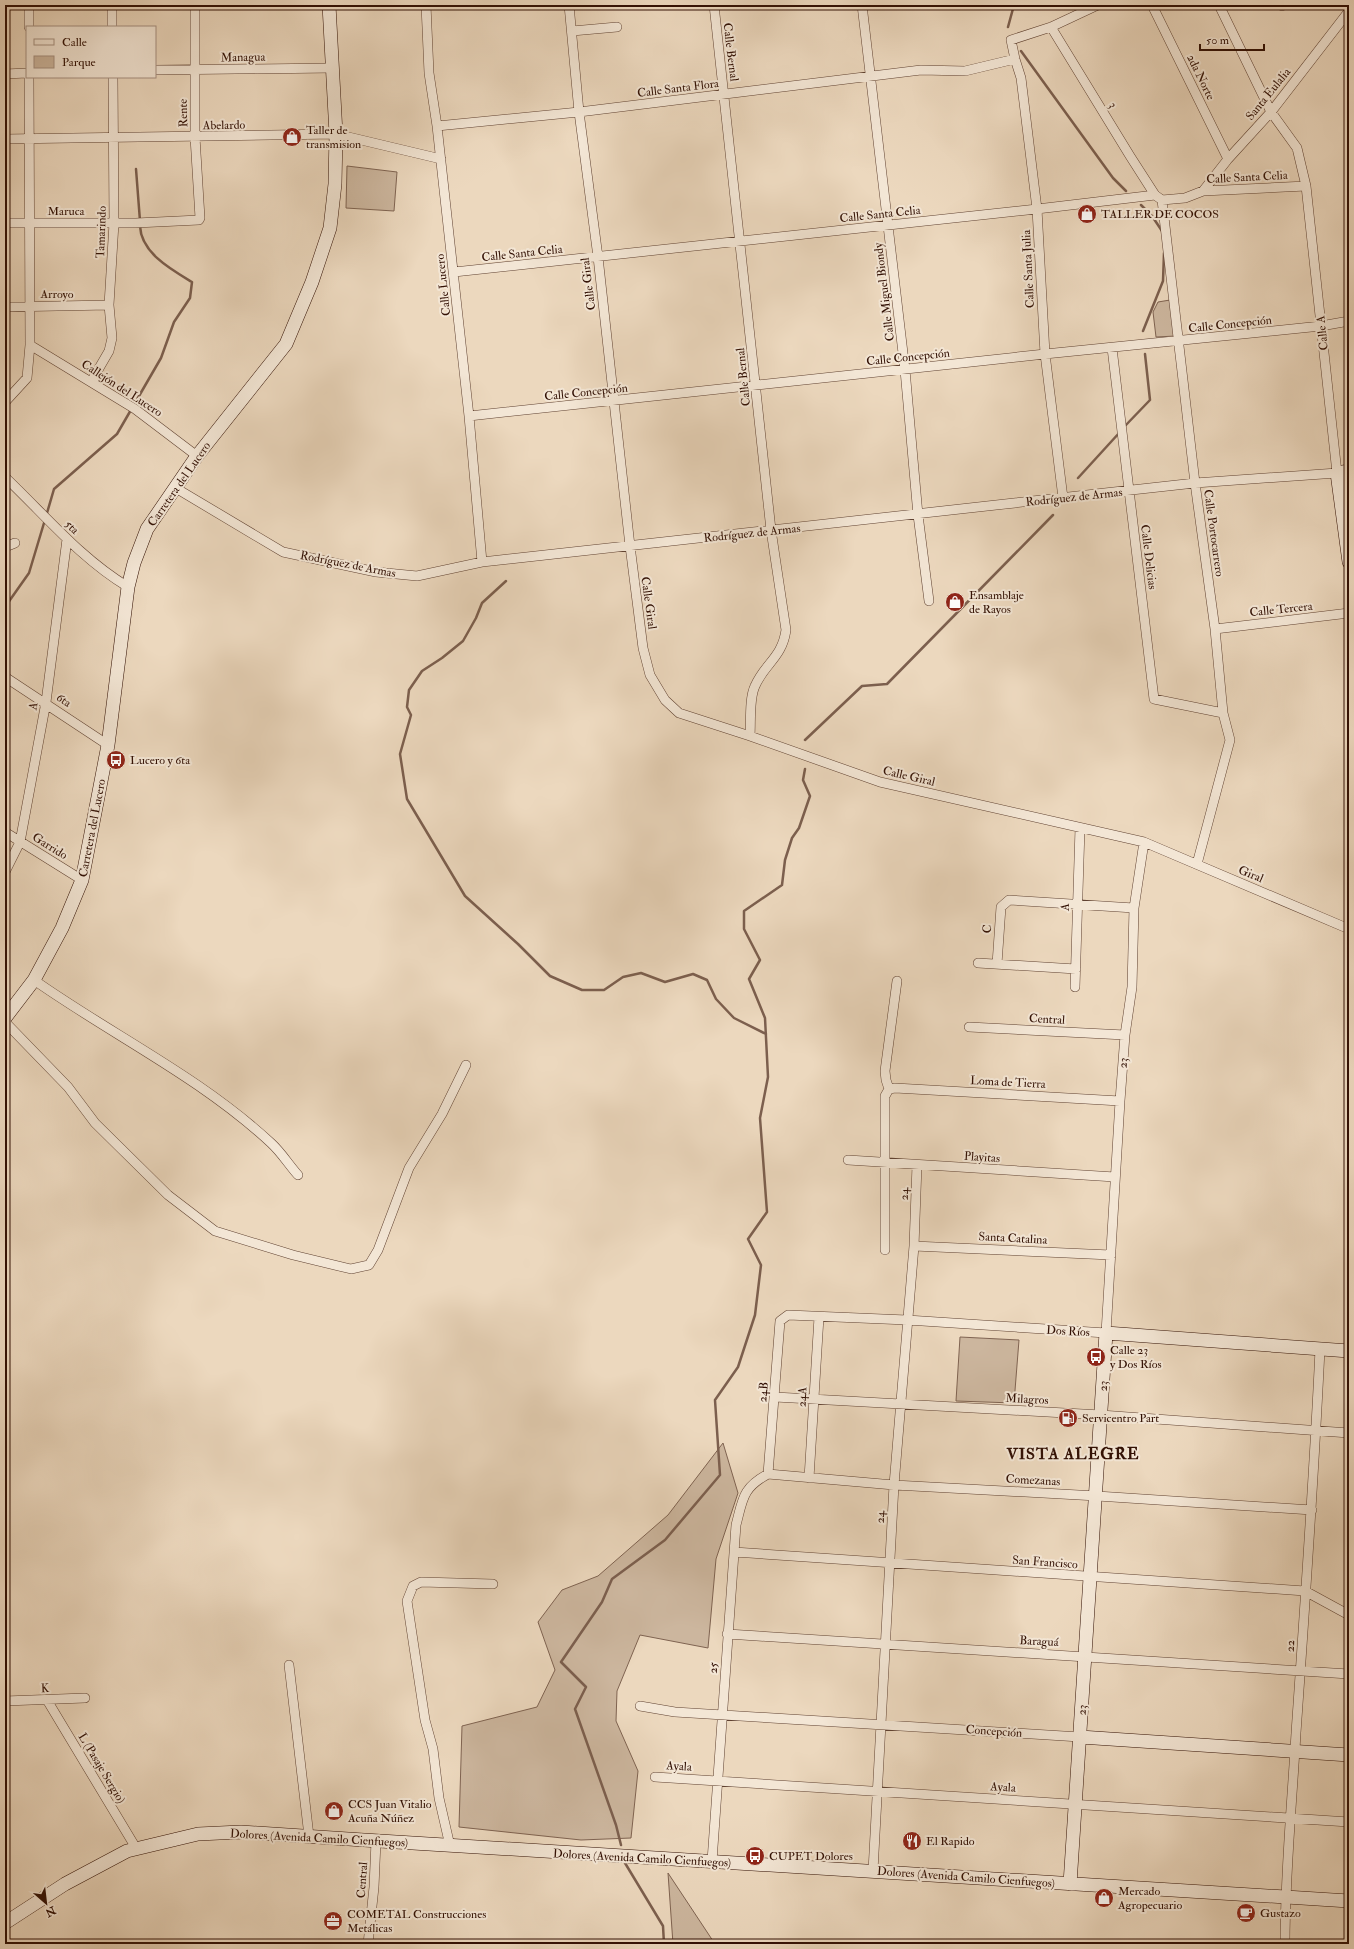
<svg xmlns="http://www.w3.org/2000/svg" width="1354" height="1949" font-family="'IM FELL Double Pica',serif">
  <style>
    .green { fill: #ccb69e; stroke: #7f6351 }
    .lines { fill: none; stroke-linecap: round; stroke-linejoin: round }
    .stream { stroke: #7c5f4e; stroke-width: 2.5 }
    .street-casing { stroke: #604232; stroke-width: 10 }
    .secondary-casing { stroke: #321004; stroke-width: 14 }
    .street { stroke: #f3e6d5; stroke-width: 9 }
    .secondary { stroke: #f3e6d5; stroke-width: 13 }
    .labels { text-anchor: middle; stroke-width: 4; stroke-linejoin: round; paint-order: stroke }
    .street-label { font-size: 12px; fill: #321004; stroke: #f3e6d5 }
    .poi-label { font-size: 12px; fill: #321004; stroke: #f3e6d5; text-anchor: start }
    .district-label { font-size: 16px; font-weight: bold; letter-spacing: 1px; fill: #321004; stroke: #f3e6d5 }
  </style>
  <rect width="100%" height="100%" fill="#ecd8be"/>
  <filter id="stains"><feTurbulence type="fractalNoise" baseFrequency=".005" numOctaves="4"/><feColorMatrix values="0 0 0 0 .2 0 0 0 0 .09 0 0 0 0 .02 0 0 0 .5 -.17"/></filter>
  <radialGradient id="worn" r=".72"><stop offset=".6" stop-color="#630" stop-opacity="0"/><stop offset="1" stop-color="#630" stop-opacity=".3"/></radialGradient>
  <path class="green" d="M347,166L397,172L394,211L346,208Z
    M1170,300L1176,336L1156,337L1153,312L1158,302Z
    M960,1337L1019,1340L1014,1403L956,1401Z
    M723,1443L738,1493L716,1559L708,1648L640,1635L617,1691L616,1721L638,1771L631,1838L581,1840L459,1827L462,1726L537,1707L555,1670L538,1622L562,1590L598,1576L668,1515Z
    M668,1873L715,1944H673Z"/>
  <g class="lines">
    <path class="stream" d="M1008,27L1014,5
      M1021,51L1113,178L1126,191
      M136,169L140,221
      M1141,205L1152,216L1162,231
      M1143,331L1163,281L1164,253
      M1124,427L1150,400L1145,354
      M1078,478L1120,432
      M47,513L54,489L117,434L161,358L174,322L190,298L192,282C172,270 141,253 140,226
      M506,581L482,603L476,618L463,641L442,658L422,671L409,690L407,707L411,715L400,754L407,799L465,896L518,944L550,976L582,990H604L623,977L641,973L665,982L693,974L707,980L716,999L734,1018L766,1034
      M5,607L29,573L44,523
      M805,740L862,686L887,684L1053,515
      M621,1845L616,1825L575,1709L586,1687L561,1662L602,1602L612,1579L665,1540L720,1475L715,1400L738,1367L755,1315L761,1265L748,1239L767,1212L760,1118L768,1077L765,1018L749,979L760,960L744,929V911L782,885L785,860L792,838L799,828L810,796L803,780L805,769
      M625,1863L663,1926L664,1944"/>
    <defs>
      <path id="street" d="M29,5V27
        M112,5V27
        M426,5L429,73L437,126L469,416L482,562
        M569,5L579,112L598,257L630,546L643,648L650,675L665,700L679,713L750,736L880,782L1144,842L1349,929
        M714,5L771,530L786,630C782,658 765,663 755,686C749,698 751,722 750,736
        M862,5L905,370L918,515L929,601
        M1152,5L1228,159
        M1282,5V6
        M1051,27L1130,156L1155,195L1162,200L1185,198L1203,191L1306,186
        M572,31L617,27
        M155,70L332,68
        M5,74L27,73
        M437,126L579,112L921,70L965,71L1015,59
        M5,139L336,134L441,159
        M1203,191L1228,159L1271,112L1349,11
        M1162,200L1195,483L1215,629L1223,713L1230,740L1197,864
        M5,223H136L199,220L200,218L195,137V5
        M454,272L1037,209L1155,195
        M5,307L109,305
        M30,345L135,409L197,456
        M1112,348L1154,699L1223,713
        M91,382L109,351L112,338L109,305L114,223L113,77
        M5,402L27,378L30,345L29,77
        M469,416L1045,354L1321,326L1349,321
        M5,477C45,515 80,558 128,587
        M174,487L283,552L376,572L417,576L482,562L1195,483L1337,473L1306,186L1297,148L1271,112L1219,5
        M1063,498L1045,354L1037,209L1021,78L1015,59L1011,40L1051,27L1098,5
        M5,547L15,543
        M1215,629L1349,613
        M5,677L108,745
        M5,832L82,880
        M5,872L20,842L46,702L67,539
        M978,963L1076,969
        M997,964L1001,907L1009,900L1134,908
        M34,980C112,1035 200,1077 271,1143C281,1152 289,1165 298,1175
        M1075,987L1080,828
        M5,1022L68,1087L95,1123L168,1195L215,1231L293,1255L351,1269L369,1265L378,1250L409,1168L442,1114L466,1065
        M969,1027L1125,1035
        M889,1089L886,1080L885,1071L897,981
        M848,1160L1115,1177
        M914,1246L1111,1255
        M885,1250V1096L889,1089L895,1088L1120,1101
        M775,1397L1101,1415L1349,1433
        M768,1474L780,1321L788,1315L907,1320L1106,1333L1120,1101L1125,1035L1132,987L1134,908L1144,842
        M809,1478L819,1317
        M734,1552L1305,1591L1349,1615
        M727,1634L1349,1674
        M289,1665L309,1836
        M47,1700L136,1848
        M5,1701L85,1698
        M640,1706L675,1712L1080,1737
        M655,1777L1349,1822
        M450,1846L439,1798L433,1749L425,1720L407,1601L413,1586L421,1582L493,1584
        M712,1861L736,1525C743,1499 742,1488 768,1474L894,1485L1097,1496L1312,1510
        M873,1871L894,1485L914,1246L917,1165
        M368,1944L374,1887L376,1841
        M1285,1944C1285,1873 1292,1803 1296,1733C1305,1605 1314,1477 1320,1349"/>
      <path id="secondary" d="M1349,471L1337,473L1349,562
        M5,1018L34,980L62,928L82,880L108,745L128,587L134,563L147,529L197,456L286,344L312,282L330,228L335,184L336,134L329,5
        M1080,1737L1349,1755
        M1070,1884L1106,1333L1349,1351
        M5,1923L65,1884L127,1851L198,1834L241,1832C610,1856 979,1878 1349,1901"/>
    </defs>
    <use href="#street" class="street-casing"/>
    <use href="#secondary" class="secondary-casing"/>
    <use href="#street" class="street"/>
    <use href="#secondary" class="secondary"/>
  </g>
  <defs>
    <symbol id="shop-disc" viewBox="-11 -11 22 22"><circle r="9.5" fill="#8f2418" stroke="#f3e6d5"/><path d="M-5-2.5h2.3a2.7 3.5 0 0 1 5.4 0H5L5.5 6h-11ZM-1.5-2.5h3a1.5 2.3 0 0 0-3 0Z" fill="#fff"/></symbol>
    <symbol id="bus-disc" viewBox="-11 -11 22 22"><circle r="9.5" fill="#8f2418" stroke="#f3e6d5"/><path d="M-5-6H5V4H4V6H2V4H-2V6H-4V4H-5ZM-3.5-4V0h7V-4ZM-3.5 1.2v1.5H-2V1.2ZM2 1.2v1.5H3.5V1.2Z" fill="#fff"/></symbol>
    <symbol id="fuel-disc" viewBox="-11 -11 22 22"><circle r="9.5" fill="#8f2418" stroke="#f3e6d5"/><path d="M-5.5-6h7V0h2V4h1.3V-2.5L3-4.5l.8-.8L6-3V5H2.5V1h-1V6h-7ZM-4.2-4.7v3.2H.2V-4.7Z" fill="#fff"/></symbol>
    <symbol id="restaurant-disc" viewBox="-11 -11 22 22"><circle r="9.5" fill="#8f2418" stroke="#f3e6d5"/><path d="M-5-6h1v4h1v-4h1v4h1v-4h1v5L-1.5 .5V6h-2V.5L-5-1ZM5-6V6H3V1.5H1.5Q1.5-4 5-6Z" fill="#fff"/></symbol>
    <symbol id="cafe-disc" viewBox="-11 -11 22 22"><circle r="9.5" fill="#8f2418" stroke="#f3e6d5"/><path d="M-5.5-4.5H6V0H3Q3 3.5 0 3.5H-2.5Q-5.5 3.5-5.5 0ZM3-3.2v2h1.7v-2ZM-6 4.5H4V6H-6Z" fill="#fff"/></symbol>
    <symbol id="office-disc" viewBox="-11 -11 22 22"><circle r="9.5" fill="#8f2418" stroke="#f3e6d5"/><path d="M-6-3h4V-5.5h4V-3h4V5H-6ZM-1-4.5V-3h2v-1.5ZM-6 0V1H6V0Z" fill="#fff"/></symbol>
  </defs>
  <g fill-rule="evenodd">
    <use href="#shop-disc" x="281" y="126" width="22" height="22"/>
    <use href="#shop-disc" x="1076" y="203" width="22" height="22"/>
    <use href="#shop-disc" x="944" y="591" width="22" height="22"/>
    <use href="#bus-disc" x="105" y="749" width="22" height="22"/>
    <use href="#bus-disc" x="1085" y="1346" width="22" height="22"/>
    <use href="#fuel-disc" x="1057" y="1407" width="22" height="22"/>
    <use href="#shop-disc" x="323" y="1800" width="22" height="22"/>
    <use href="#restaurant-disc" x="901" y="1830" width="22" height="22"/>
    <use href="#bus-disc" x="744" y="1845" width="22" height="22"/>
    <use href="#shop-disc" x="1093" y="1887" width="22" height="22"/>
    <use href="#cafe-disc" x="1235" y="1902" width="22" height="22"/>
    <use href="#office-disc" x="322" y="1910" width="22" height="22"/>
  </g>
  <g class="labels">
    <g class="street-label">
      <text transform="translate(731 52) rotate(83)" y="4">Calle Bernal</text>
      <text transform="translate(243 57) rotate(-1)" y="4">Managua</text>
      <text transform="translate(1201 77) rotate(64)" y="4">2da Norte</text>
      <text transform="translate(678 88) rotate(-7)" y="4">Calle Santa Flora</text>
      <text transform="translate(1268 94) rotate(-51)" y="4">Santa Eulalia</text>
      <text transform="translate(1113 105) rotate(59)" y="4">3</text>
      <text transform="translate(183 113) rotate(-91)" y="4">Rente</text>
      <text transform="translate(224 125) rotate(-1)" y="4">Abelardo</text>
      <text transform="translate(1247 177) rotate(-3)" y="4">Calle Santa Celia</text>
      <text x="66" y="215">Maruca</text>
      <text transform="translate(880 214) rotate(-6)" y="4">Calle Santa Celia</text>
      <text transform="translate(101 232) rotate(-88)" y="4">Tamarindo</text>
      <text transform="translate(522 253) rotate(-6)" y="4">Calle Santa Celia</text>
      <text transform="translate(1028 269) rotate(-93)" y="4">Calle Santa Julia</text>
      <text transform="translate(588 284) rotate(-97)" y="4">Calle Giral</text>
      <text transform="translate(443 285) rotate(-96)" y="4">Calle Lucero</text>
      <text transform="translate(884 292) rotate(-97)" y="4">Calle Miguel Biondy</text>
      <text x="57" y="298">Arroyo</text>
      <text transform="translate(1230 324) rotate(-6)" y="4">Calle Concepción</text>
      <text transform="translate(1322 333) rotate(-96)" y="4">Calle A</text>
      <text transform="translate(908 357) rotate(-6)" y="4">Calle Concepción</text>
      <text transform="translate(743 377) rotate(-96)" y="4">Calle Bernal</text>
      <text transform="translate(122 388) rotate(33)" y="4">Callejón del Lucero</text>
      <text transform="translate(586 392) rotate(-6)" y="4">Calle Concepción</text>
      <text transform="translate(179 484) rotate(-55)" y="4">Carretera del Lucero</text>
      <text transform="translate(1074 497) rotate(-6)" y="4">Rodríguez de Armas</text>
      <text transform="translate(72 527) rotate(44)" y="4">5ta</text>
      <text transform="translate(752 533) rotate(-6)" y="4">Rodríguez de Armas</text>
      <text transform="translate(1214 533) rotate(82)" y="4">Calle Portocarrero</text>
      <text transform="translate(1149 557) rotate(83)" y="4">Calle Delicias</text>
      <text transform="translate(348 564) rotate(11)" y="4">Rodríguez de Armas</text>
      <text transform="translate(649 603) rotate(82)" y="4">Calle Giral</text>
      <text transform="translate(1281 609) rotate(-6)" y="4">Calle Tercera</text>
      <text transform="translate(64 700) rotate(34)" y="4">6ta</text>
      <text transform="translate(33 706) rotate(-80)" y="4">A</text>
      <text transform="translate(909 776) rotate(13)" y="4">Calle Giral</text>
      <text transform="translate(92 828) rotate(-79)" y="4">Carretera del Lucero</text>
      <text transform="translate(50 846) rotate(32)" y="4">Garrido</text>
      <text transform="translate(1251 874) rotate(23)" y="4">Giral</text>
      <text transform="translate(1065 907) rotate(-88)" y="4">A</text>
      <text transform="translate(987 929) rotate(-87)" y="4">C</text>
      <text transform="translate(1047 1019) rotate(3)" y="4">Central</text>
      <text transform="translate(1123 1063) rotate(-86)" y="4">23</text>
      <text transform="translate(1008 1082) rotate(3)" y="4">Loma de Tierra</text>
      <text transform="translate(982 1157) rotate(4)" y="4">Playitas</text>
      <text transform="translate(904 1194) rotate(-88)" y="4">24</text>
      <text transform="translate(1013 1238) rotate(3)" y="4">Santa Catalina</text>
      <text transform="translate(1068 1331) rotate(3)" y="4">Dos Ríos</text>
      <text transform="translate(1103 1386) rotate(-87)" y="4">23</text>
      <text transform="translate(763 1392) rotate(-86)" y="4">24B</text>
      <text transform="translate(802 1397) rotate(-87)" y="4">24A</text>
      <text transform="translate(1027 1399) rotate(3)" y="4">Milagros</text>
      <text transform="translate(1033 1480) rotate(3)" y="4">Comezanas</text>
      <text transform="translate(880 1517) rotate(-87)" y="4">24</text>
      <text transform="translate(1045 1562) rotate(4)" y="4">San Francisco</text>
      <text transform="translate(1039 1641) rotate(3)" y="4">Baraguá</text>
      <text transform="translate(1290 1646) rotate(-87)" y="4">22</text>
      <text transform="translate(713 1668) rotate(-87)" y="4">25</text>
      <text transform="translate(45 1688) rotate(-2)" y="4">K</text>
      <text transform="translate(1082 1710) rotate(-86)" y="4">23</text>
      <text transform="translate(994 1731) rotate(4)" y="4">Concepción</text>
      <text transform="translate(679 1766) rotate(3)" y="4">Ayala</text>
      <text transform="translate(102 1768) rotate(59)" y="4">L (Pasaje Sergio)</text>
      <text transform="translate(1003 1787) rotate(3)" y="4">Ayala</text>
      <text transform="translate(319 1838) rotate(3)" y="4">Dolores (Avenida Camilo Cienfuegos)</text>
      <text transform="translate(642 1858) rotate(3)" y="4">Dolores (Avenida Camilo Cienfuegos)</text>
      <text transform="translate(966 1877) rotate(4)" y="4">Dolores (Avenida Camilo Cienfuegos)</text>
      <text transform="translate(362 1880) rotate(-86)" y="4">Central</text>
    </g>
    <g class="poi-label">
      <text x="306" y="134">Taller de<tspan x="306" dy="14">transmision</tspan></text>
      <text x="1101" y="218">TALLER DE COCOS</text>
      <text x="969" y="599">Ensamblaje<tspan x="969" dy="14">de Rayos</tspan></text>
      <text x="130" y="764">Lucero y 6ta</text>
      <text x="1110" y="1354">Calle 23<tspan x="1110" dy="14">y Dos Ríos</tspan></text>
      <text x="1082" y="1422">Servicentro Part</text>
      <text x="348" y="1808">CCS Juan Vitalio<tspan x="348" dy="14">Acuña Núñez</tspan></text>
      <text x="926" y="1845">El Rapido</text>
      <text x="769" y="1860">CUPET Dolores</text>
      <text x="1118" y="1895">Mercado<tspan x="1118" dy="14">Agropecuario</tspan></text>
      <text x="1260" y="1917">Gustazo</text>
      <text x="347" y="1918">COMETAL Construcciones<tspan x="347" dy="14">Metálicas</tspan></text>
    </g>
    <g class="district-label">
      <text x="1073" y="1459">VISTA ALEGRE</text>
    </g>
  </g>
  <rect width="1354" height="1949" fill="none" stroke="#ecd8be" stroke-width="20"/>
  <rect x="6" y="6" width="1342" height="1937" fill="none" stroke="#321004" stroke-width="2"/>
  <rect x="10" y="10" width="1334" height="1929" fill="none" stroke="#321004"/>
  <rect x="26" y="26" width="130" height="52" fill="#f3e6d5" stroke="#a69081"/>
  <rect x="34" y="39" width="20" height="6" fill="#f3e6d5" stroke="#a69081"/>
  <text x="62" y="46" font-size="12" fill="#321004">Calle</text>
  <rect x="34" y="56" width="20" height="12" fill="#ccb69e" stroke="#a69081"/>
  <text x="62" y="66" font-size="12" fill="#321004">Parque</text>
  <g transform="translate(46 1903) rotate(152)" stroke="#f3e6d5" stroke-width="3" paint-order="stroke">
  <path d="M0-3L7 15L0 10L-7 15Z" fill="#321004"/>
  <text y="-6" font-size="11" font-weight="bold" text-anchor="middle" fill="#321004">N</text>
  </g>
  <path d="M1200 44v6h64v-6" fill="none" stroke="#321004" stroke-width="2"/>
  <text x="1206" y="44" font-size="12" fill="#321004" stroke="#f3e6d5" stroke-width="3" paint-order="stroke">50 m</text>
  <rect width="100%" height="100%" filter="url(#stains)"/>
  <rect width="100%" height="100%" fill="url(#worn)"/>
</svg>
